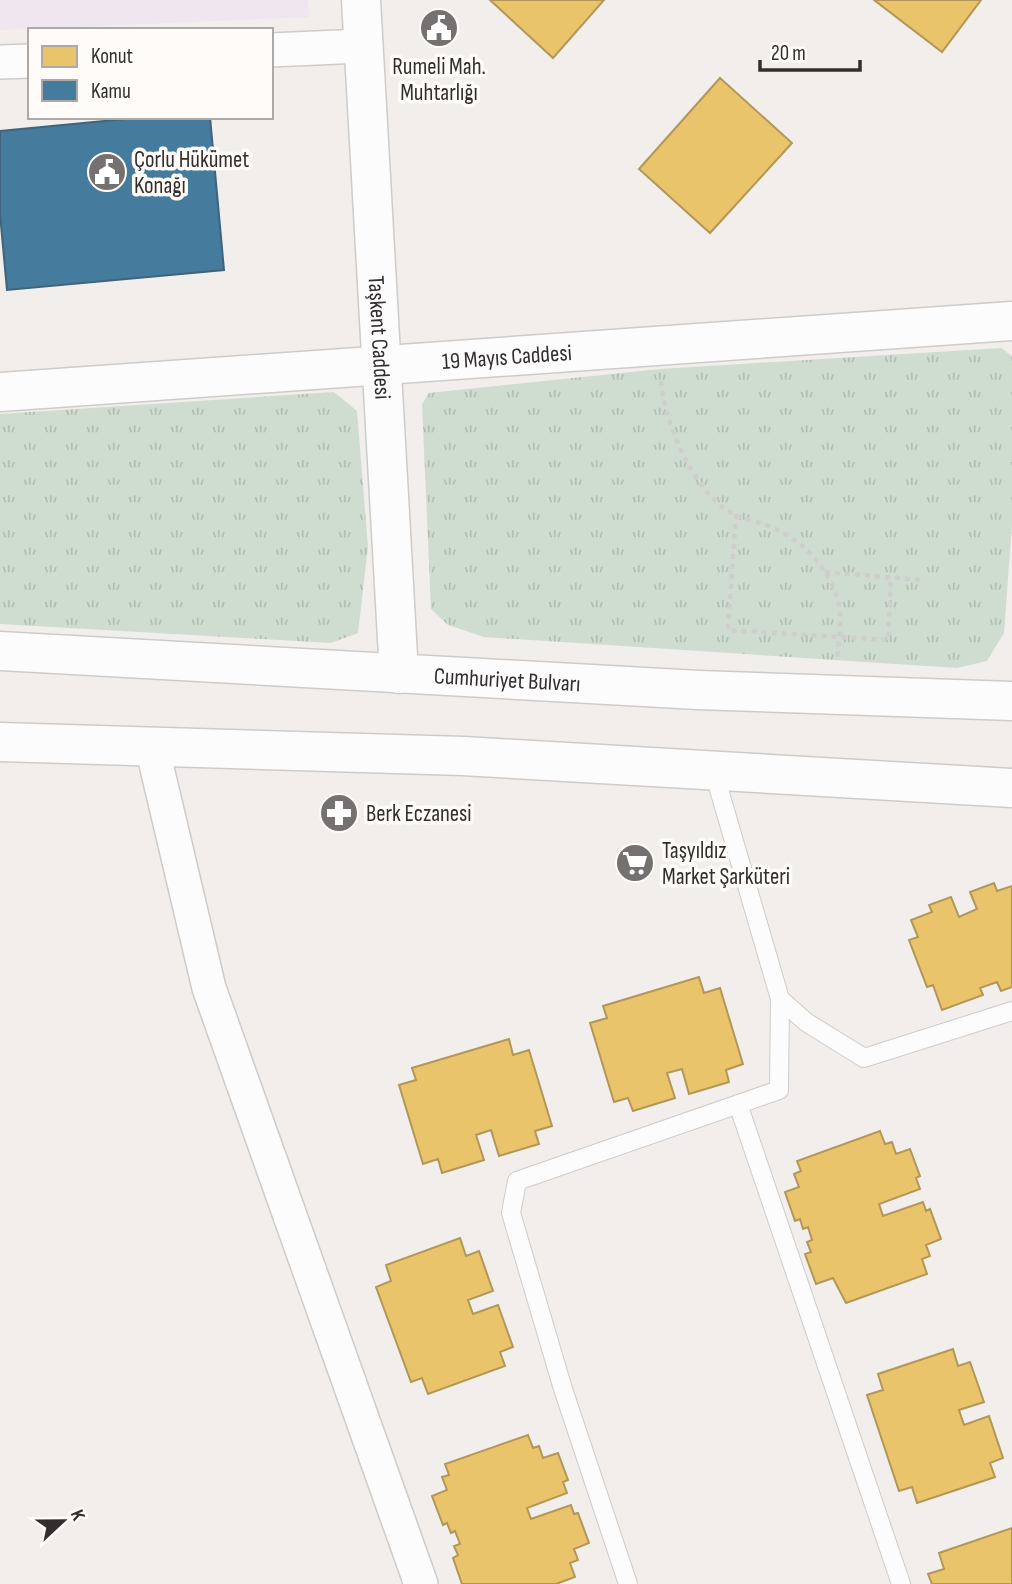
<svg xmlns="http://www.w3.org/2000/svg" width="1012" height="1584" font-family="'Sofia Sans Condensed',sans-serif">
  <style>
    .medical { fill: #efe6f0 }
    .park { fill: url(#park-tufts) }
    .homes { fill: #e9c46a; stroke: #b29758; stroke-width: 2 }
    .public { fill: #457b9d; stroke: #3f647b; stroke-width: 2 }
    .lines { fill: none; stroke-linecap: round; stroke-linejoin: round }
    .lane-casing { stroke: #ceccca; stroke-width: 20 }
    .street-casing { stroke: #ceccca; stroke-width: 36 }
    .secondary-casing { stroke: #ceccca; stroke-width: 41 }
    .path { stroke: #cfcecd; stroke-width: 4.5; stroke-dasharray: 5 5; stroke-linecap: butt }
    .lane { stroke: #fdfcfc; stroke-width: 18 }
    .street { stroke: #fdfcfc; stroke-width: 33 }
    .secondary { stroke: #fdfcfc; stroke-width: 38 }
    .labels { text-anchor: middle; stroke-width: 7; stroke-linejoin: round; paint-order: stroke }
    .poi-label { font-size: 23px; fill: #312e2d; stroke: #fffbf8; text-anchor: start }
    .street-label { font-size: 23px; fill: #312e2d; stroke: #fffbf8 }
  </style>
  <defs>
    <pattern id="park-tufts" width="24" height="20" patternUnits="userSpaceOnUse" patternTransform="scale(1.75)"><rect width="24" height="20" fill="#cfddd0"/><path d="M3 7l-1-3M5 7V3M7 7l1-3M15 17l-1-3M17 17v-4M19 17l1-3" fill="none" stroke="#b2beb3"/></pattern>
  </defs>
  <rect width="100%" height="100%" fill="#f1eeec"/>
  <path class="medical" d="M0,0H308L309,17L0,30Z"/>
  <path class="park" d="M1001,348L1012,356V524L1004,633L987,661L957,668L484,637L448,625L431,609L422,404L429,393L660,369Z
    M334,392L357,411L368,547L358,633L331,643L0,624V414Z"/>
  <path class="homes" d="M490,0H604L553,58Z
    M874,0H981L942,52Z
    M720,78L792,143L710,233L639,169Z
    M994,883L997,891L1012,886V987L1001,991L997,982L980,988L983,995L942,1010L933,985L927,987L909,940L918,937L911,920L932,912L929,905L951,897L959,917L977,909L970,892Z
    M699,977L704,993L720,988L743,1064L726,1070L729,1082L689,1094L682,1069L667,1073L675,1098L633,1111L628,1098L614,1102L590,1023L607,1018L603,1006Z
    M509,1039L513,1055L529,1050L552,1126L535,1131L539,1144L499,1156L491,1130L476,1135L484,1160L442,1173L438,1159L423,1164L399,1085L416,1080L412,1068Z
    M880,1131L885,1144L892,1142L896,1154L910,1149L920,1176L916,1178L920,1189L879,1204L883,1216L923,1202L926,1211L930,1209L941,1239L926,1245L930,1256L922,1259L927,1274L846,1303L833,1278L816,1284L805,1254L811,1252L807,1242L812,1240L808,1227L803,1229L800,1219L795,1221L785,1192L799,1187L794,1174L801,1171L797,1161Z
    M460,1238L466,1256L479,1251L493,1291L468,1300L473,1314L498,1305L513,1347L500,1352L505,1366L428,1394L422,1378L411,1382L376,1287L391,1281L386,1265Z
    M953,1349L958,1366L970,1362L984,1402L959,1410L964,1425L989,1416L1003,1458L990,1463L995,1477L917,1503L912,1487L899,1491L867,1395L883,1390L878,1374Z
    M528,1435L533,1448L539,1446L543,1458L558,1453L568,1480L563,1482L567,1493L527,1508L531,1519L571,1505L574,1514L578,1513L589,1543L574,1549L578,1560L570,1563L575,1577L556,1584H462L453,1558L458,1555L454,1546L460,1544L455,1531L451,1533L447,1523L443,1525L432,1496L447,1490L442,1477L449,1475L445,1464Z
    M1012,1528V1584H932L928,1574L944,1569L939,1553Z"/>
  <path class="public" d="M146,117H210L224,270L7,290L0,214V131Z"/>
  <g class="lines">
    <defs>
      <path id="lane" d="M713,769L780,999L806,1022L864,1058L1012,1011
        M738,1104L901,1584
        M628,1584L563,1389L511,1213L517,1181L779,1090L780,999"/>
      <path id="street" d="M271,50L362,46
        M0,62L30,61
        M152,747L209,988L421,1584"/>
      <g id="secondary">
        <path id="s1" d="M361,0L399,674"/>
        <path id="s2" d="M0,392L1012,321"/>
        <path id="s3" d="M0,651L698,690L1012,701"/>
        <path d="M0,742L463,756L1012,788"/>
      </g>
    </defs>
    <use href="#lane" class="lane-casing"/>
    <use href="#street" class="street-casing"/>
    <use href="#secondary" class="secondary-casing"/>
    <path class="path" d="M661,381C665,424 693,492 733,514C745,520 761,522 773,528C807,542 836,576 840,613C841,628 838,645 837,661
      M736,514L728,630L888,640L891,578
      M825,572L921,580"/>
    <use href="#lane" class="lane"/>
    <use href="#street" class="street"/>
    <use href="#secondary" class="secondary"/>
  </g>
  <defs>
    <symbol id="civic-disc" viewBox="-11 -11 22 22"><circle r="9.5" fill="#747170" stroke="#fffbf8"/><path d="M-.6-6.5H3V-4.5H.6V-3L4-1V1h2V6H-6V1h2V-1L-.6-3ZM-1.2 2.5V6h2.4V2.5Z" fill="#fff"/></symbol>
    <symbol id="pharmacy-disc" viewBox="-11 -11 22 22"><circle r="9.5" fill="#747170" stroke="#fffbf8"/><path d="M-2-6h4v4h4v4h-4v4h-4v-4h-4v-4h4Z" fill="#fff"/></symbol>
    <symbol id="supermarket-disc" viewBox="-11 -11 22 22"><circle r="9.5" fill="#747170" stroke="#fffbf8"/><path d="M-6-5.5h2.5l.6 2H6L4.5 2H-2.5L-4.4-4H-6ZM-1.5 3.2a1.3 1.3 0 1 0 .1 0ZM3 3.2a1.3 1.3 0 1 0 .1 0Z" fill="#fff"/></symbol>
  </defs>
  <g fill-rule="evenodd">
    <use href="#civic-disc" x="417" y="6" width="44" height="44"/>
    <use href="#civic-disc" x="85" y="150" width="44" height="44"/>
    <use href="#pharmacy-disc" x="317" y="791" width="44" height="44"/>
    <use href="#supermarket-disc" x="613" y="841" width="44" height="44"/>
  </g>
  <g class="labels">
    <g class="poi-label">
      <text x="439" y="74" text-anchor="middle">Rumeli Mah.<tspan x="439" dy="26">Muhtarlığı</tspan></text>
      <text x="134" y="167">Çorlu Hükümet<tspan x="134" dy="26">Konağı</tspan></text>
      <text x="366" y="821">Berk Eczanesi</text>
      <text x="662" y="858">Taşyıldız<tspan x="662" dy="26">Market Şarküteri</tspan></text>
    </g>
    <g class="street-label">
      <text dy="8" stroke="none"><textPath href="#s1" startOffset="338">Taşkent Caddesi</textPath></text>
      <text dy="8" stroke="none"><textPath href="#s2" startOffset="508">19 Mayıs Caddesi</textPath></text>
      <text dy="8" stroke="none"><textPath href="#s3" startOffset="508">Cumhuriyet Bulvarı</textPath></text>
    </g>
  </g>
  <rect x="28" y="28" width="245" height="91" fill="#fffbf8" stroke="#ada9a7" stroke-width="2"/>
  <rect x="42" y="46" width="35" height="21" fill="#e9c46a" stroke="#ada9a7" stroke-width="2"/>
  <text x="91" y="63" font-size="21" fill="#312e2d">Konut</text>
  <rect x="42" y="80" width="35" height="21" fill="#457b9d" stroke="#ada9a7" stroke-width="2"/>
  <text x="91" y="98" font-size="21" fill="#312e2d">Kamu</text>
  <g transform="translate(63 1521) rotate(68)" stroke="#fffbf8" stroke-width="5" paint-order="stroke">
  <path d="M0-5L12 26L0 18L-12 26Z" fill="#312e2d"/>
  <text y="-10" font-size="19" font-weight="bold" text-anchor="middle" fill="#312e2d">K</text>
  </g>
  <path d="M760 60v10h100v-10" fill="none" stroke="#312e2d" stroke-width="3.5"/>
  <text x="771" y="60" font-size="21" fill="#312e2d" stroke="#fffbf8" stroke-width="5" paint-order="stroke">20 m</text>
</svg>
